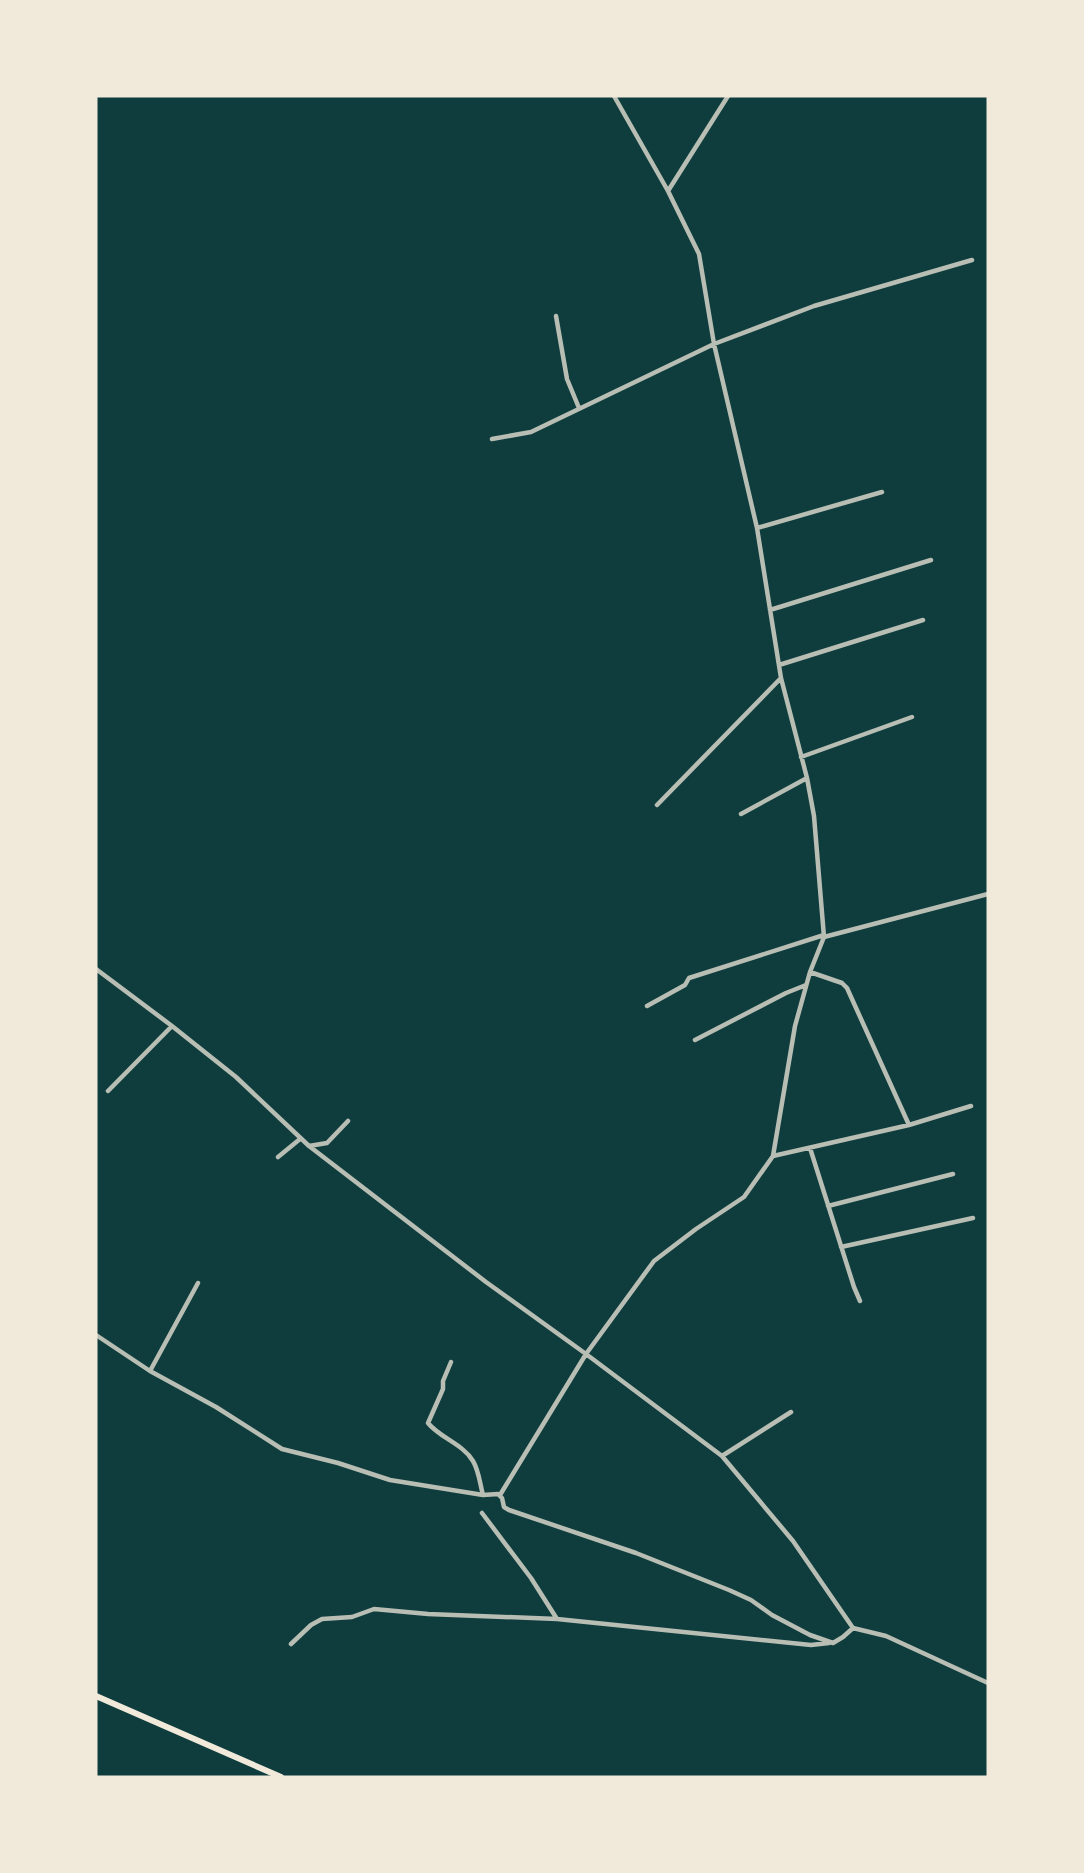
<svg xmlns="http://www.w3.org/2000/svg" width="1084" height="1873" font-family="Cabin,sans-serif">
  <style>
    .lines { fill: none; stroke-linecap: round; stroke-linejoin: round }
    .minor { stroke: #b8beb3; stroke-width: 4.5 }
    .secondary { stroke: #f1e9da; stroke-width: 6 }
  </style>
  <rect width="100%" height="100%" fill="#0f3d3e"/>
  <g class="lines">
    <path class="minor" d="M668,191L728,96
      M556,316L567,379L579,408
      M492,439L531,432L714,344L814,306L972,260
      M757,528L882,492
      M770,610L931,560
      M779,665L923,620
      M801,757L912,717
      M657,805L781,678
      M741,814L807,778
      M824,937L988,894
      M96,969L172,1026L236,1077L309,1146L486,1282L586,1354L722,1456L793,1541L853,1628L886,1636L988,1683
      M810,972L842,983L847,988L909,1125
      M647,1006L685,985L689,978L824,935
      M695,1040L786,993L806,985
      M108,1091L172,1026
      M309,1146L327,1143L348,1121
      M810,1148L854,1287L860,1301
      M773,1156L909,1125L971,1106
      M278,1157L300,1139
      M828,1206L953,1174
      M841,1247L973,1218
      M96,1335L150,1371L216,1407L282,1449L338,1463L390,1480L483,1495L498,1494L502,1498L504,1507L509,1510L636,1553L729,1590L751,1600L772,1615L810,1635L833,1643L843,1637L853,1628
      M451,1362L443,1381V1389L428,1423C440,1438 463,1444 473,1461C479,1471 480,1484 483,1495
      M150,1371L198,1283
      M722,1456L791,1412
      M500,1495L586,1354L654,1261L696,1229L744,1197L773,1156L795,1026L810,972L824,937L814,816L807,778L781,678L757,528L714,344L699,254L668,191L614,96
      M482,1513L531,1578L557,1619
      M291,1644L311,1625L322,1619L352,1617L374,1609L428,1614L557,1619L811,1645L829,1643"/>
    <path class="secondary" d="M96,1696L281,1777"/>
  </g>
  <rect width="1084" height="1873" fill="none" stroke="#f1e9da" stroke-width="195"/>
</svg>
